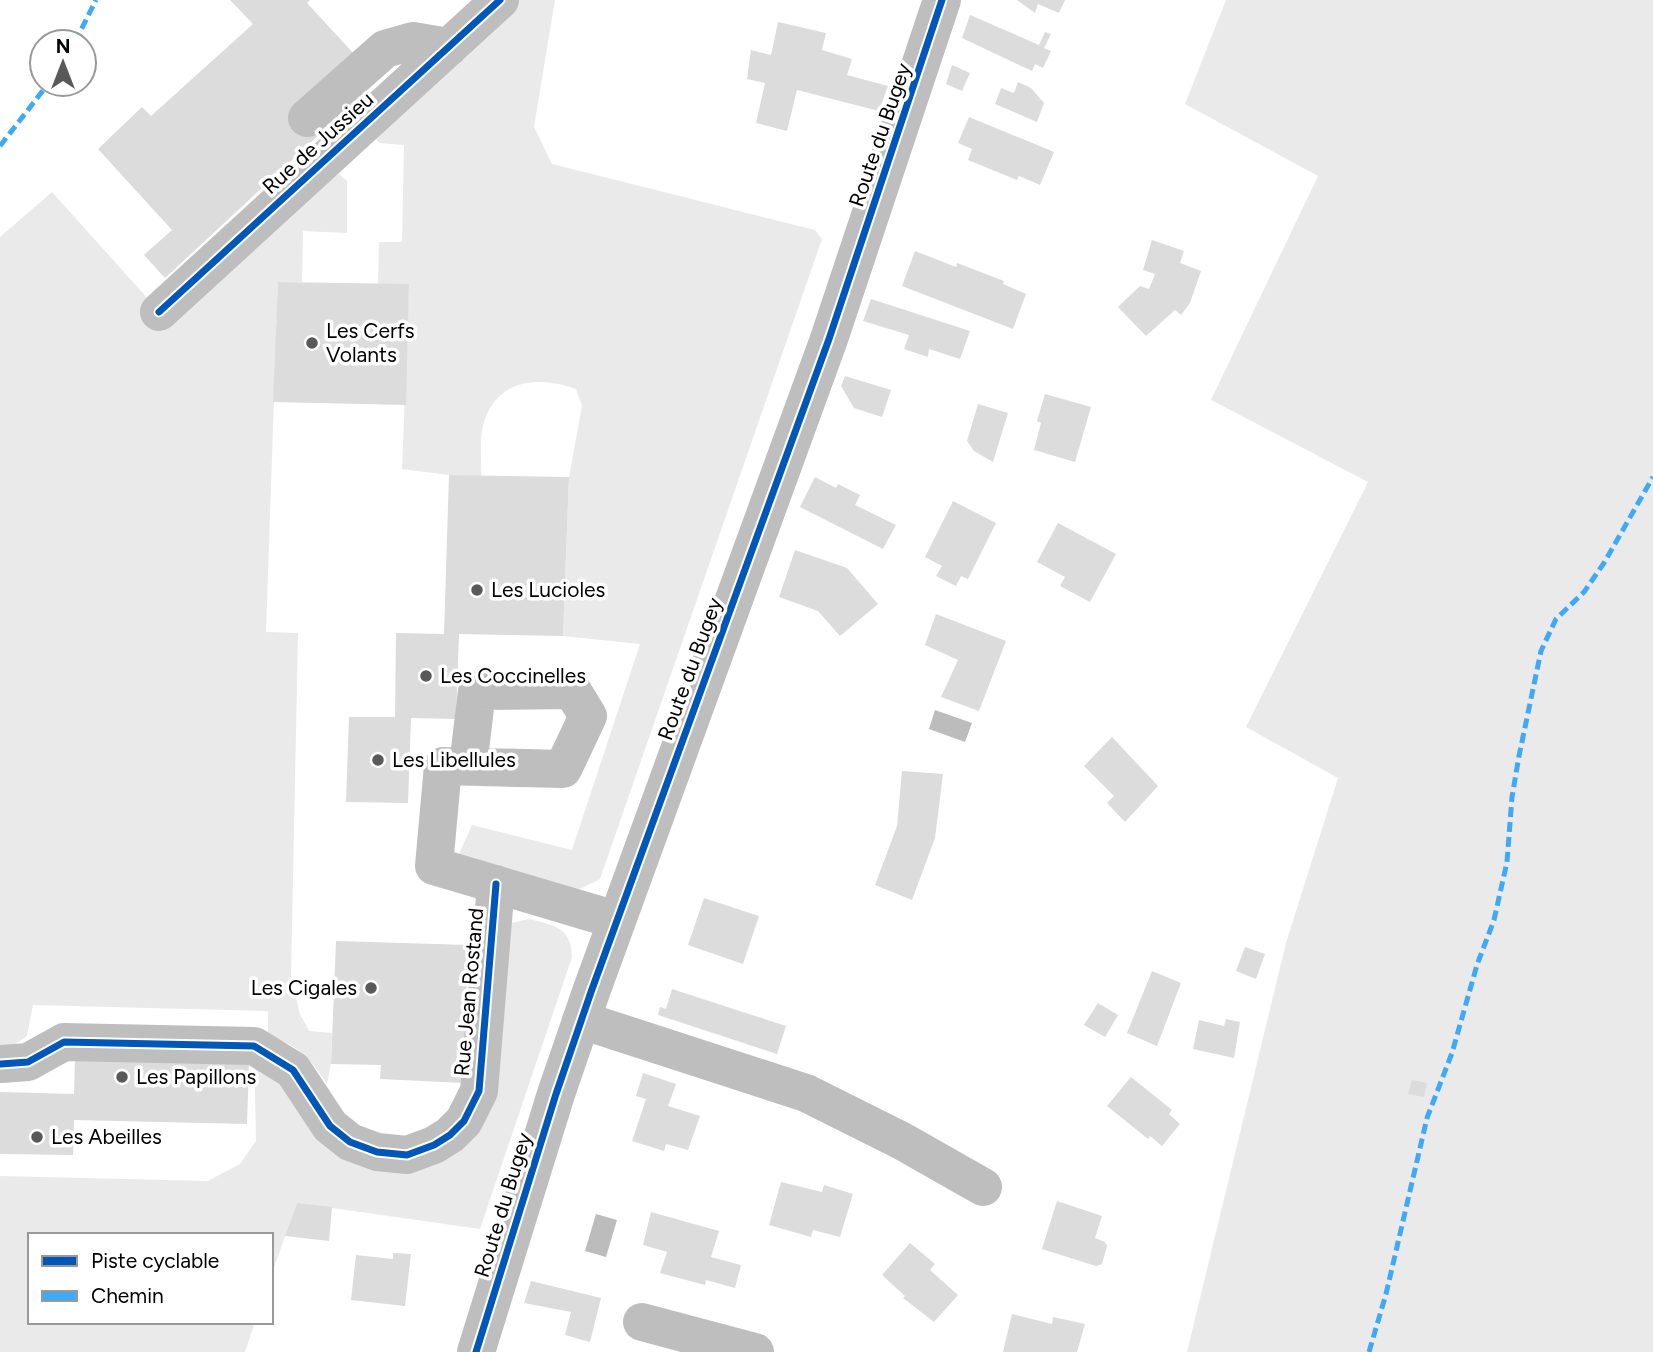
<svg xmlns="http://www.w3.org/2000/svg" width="1653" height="1352" font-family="Figtree,sans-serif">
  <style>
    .green { fill: #eaeaea }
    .water { fill: #bcbcbc }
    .building { fill: #dcdcdc }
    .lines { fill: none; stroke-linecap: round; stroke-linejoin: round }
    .minor { stroke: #bebebe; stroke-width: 38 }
    .quiet { stroke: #3fa9f5; stroke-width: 5; stroke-dasharray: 10 5; stroke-linecap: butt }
    .cycleway-casing { stroke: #fff; stroke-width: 11 }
    .cycleway { stroke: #0057b8; stroke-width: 7 }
    .poi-dot { fill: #595959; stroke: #fff; stroke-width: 2.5 }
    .labels { text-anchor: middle; stroke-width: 7; stroke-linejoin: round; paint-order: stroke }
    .street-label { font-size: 21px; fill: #000; stroke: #fff }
    .poi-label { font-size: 21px; fill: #000; stroke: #fff; text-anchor: start }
  </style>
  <rect width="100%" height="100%" fill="#fff"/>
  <path class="green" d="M500,0H555L534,127L552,164L815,230L822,239L600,879L578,890L458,856L472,825L572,850L640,644L563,636L569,477L582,406L576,389C537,375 494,380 483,426C479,441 482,460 481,476L449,475L402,469L409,285L378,284L379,242H402L404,145L379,143L366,123Z
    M1226,0H1653V1352H1187L1286,943L1338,778L1246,727L1368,482L1211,400L1318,176L1185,104Z
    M324,161L347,181V233L303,231L302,282H278L266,632L298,633L291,978L300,1014L309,1031L332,1033L331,1064L327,1084C308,1055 301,1048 268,1035V1011L33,1005L27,1036L0,1054V237L52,192L159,311Z
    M529,919C554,925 571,927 572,957L480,1229L297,1203L271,1276V1235H30V1322H255L245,1352H0V1176L208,1181L240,1164L256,1141L254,1046L350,1142L450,1135L507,924Z"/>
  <path class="water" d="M935,710L972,723L965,742L929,729Z
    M596,1214L617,1220L606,1257L585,1251Z"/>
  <path class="building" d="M230,0H310L307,3L355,55L298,108L321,133L165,278L144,255L172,230L98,149L142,107L151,116L253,24Z
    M1017,0H1065L1059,13L1038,4L1035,13Z
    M970,15L1039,45L1045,32L1051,34L1044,48L1051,51L1043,68L1035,64L1032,71L962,38Z
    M778,22L826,33L822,50L852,59L847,75L888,86L879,111L797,90L787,131L756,123L765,83L747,79L751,50L771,55Z
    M952,65L970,73L962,91L946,84Z
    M1018,82L1031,88L1044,103L1037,122L995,104L1001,88L1014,93Z
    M969,117L1054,152L1040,185L1019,176L1017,180L968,160L972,149L958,143Z
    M1152,240L1184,251L1180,263L1201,271L1190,303L1181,315L1175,310L1146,336L1118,307L1140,286L1149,289L1155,274L1143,270Z
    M915,251L956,267L957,263L1004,281L1003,284L1026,294L1013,329L902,286Z
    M278,282L409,284L406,405L273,402Z
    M871,299L970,331L960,359L929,349L928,357L904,349L909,335L863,321Z
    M845,376L891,390L882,417L854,408L841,386Z
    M1045,394L1091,407L1075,462L1034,450L1041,423L1037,421Z
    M978,404L1008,413L993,462L974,451L967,441Z
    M449,475L569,477L563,636L459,634L456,719L411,718L408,803L346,802L349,717H395L396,633L444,634Z
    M815,477L836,488L838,484L860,495L855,505L896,525L883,549L800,507Z
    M953,501L996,523L968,579L961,576L956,586L936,576L942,566L925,557Z
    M1058,523L1116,554L1090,602L1060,586L1065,577L1037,562Z
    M795,550L847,568L878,604L840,636L818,611L779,597Z
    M936,614L1006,641L979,711L941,697L958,660L925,645Z
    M1112,737L1158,786L1125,822L1107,803L1114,796L1084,766Z
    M902,771L943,774L935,838L912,900L875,885L897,826Z
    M704,898L759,916L743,964L688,945Z
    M336,941L468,945L464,1083L380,1079L381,1065L331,1064Z
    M1245,947L1265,954L1256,979L1236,971Z
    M1152,971L1181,983L1157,1046L1127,1033Z
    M672,989L786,1026L777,1054L658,1015L660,1007L666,1009Z
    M1098,1003L1118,1015L1105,1037L1084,1025Z
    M1226,1019L1240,1022L1234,1058L1193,1049L1199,1020L1224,1026Z
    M75,1057L249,1063L247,1124L74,1120L73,1155L0,1154V1092L74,1094Z
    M643,1073L676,1084L668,1106L700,1116L688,1150L666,1144L664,1151L632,1141L646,1099L636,1096Z
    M1131,1077L1172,1110L1169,1114L1180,1124L1162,1146L1150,1136L1148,1139L1107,1106Z
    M1412,1080L1427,1083L1424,1097L1408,1094Z
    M781,1182L822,1192L824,1185L853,1194L840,1237L813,1230L811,1237L769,1225Z
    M1057,1201L1102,1216L1095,1238L1105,1242L1107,1246L1102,1264L1096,1266L1042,1249Z
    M297,1203L332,1207L329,1241L285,1236Z
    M651,1212L719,1231L711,1257L741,1265L735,1288L706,1280L705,1285L660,1273L667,1252L643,1245Z
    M910,1243L935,1264L930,1270L958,1295L934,1322L903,1298L905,1296L882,1275Z
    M393,1253L411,1254L405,1306L351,1300L356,1255L393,1259Z
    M531,1281L601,1298L590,1342L565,1335L571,1312L524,1303Z
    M1012,1314L1052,1324L1053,1317L1085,1324L1077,1352H1003Z"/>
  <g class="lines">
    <path class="minor" d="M307,118L385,49L413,41L449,47
      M159,312L500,0
      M468,766L477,691L572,690L588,716L563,769L443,766L434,866L616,920
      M581,1020L806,1093L902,1141L983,1187
      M1,1064L28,1062L64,1042L254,1046L293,1070L330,1126L350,1142L377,1152L407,1155L434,1145L450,1135L464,1121L479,1091L496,884
      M642,1322L755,1352
      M476,1352L556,1094L591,992L829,339L942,0"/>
    <path class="quiet" d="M75,42L96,0
      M0,146L48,84
      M1369,1352L1386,1294L1427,1118L1452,1053L1477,965L1494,920L1507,862L1512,797L1519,756L1541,651L1556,619L1584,592L1604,563L1653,477"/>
    <defs>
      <path id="cycleway" d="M159,312L500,0
        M1,1064L28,1062L64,1042L254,1046L293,1070L330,1126L350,1142L377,1152L407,1155L434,1145L450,1135L464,1121L479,1091L496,884
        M476,1352L556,1094L591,992L829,339L942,0"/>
    </defs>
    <use href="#cycleway" class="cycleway-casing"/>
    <use href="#cycleway" class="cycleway"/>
  </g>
  <g class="poi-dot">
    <circle cx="312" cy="343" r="7"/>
    <circle cx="477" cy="590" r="7"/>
    <circle cx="426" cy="676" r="7"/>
    <circle cx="378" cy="760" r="7"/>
    <circle cx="371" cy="988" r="7"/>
    <circle cx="122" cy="1077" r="7"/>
    <circle cx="37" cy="1137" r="7"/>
  </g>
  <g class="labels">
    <g class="street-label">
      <text transform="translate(880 135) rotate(-71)" y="7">Route du Bugey</text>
      <text transform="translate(318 143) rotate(-42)" y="7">Rue de Jussieu</text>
      <text transform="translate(690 669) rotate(-70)" y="7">Route du Bugey</text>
      <text transform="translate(469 992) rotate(-85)" y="7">Rue Jean Rostand</text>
      <text transform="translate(503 1205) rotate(-73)" y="7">Route du Bugey</text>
    </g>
    <g class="poi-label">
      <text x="326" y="338">Les Cerfs<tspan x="326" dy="24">Volants</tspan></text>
      <text x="491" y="597">Les Lucioles</text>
      <text x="440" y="683">Les Coccinelles</text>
      <text x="392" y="767">Les Libellules</text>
      <text x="357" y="995" text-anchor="end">Les Cigales</text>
      <text x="136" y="1084">Les Papillons</text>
      <text x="51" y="1144">Les Abeilles</text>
    </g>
  </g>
  <rect x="28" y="1233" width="245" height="91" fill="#ffffff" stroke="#999999" stroke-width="2"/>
  <rect x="42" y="1256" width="35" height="10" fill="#0057b8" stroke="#999999" stroke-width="2"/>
  <text x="91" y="1268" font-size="21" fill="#000000">Piste cyclable</text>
  <rect x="42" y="1291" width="35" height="10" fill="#3fa9f5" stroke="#999999" stroke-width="2"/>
  <text x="91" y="1303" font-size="21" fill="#000000">Chemin</text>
  <g transform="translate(63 63)"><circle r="33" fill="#ffffff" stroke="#999999" stroke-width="2"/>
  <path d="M0-5L12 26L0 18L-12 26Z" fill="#595959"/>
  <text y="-10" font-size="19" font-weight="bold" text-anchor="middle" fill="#000000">N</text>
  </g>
</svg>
